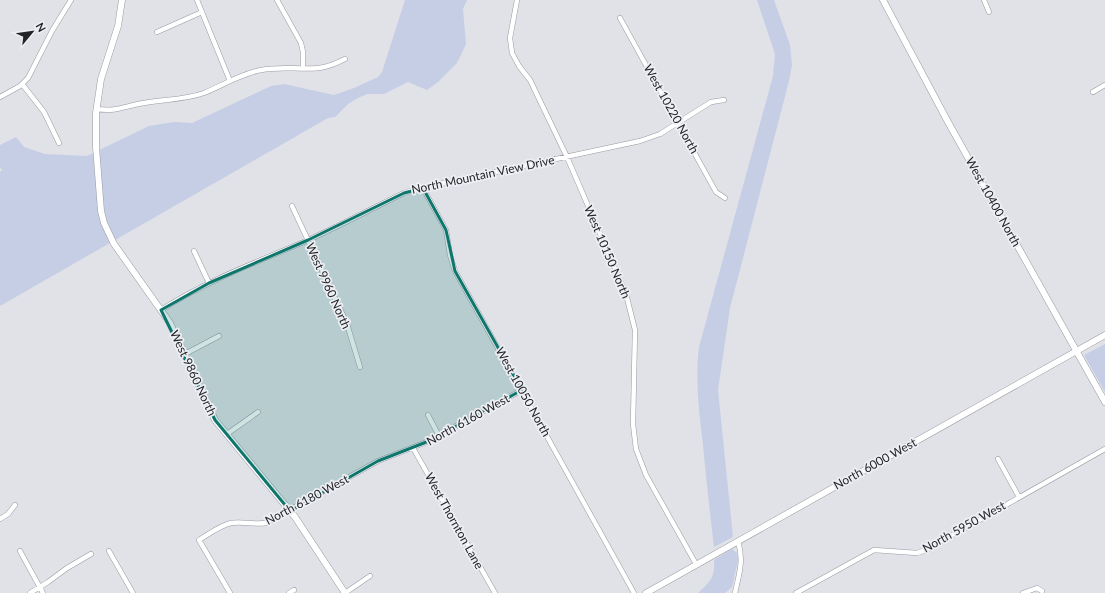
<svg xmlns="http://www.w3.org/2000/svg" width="1105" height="593" font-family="Lato,sans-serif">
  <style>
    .green { fill: #c6cee6 }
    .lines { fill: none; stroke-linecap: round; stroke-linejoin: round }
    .street-casing { stroke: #989aa0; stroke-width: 5.5 }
    .secondary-casing { stroke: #989aa0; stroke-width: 7 }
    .street { stroke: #fff; stroke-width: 4.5 }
    .secondary { stroke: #fff; stroke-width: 6 }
    .marked { fill: #0f766e; fill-opacity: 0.2; stroke: #0f766e; stroke-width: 3; stroke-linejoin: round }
    .labels { text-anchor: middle; stroke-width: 3.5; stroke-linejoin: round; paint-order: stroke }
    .street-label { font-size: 12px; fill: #232426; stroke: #edeff5 }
  </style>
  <rect width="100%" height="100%" fill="#e0e2e8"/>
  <path class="green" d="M405,0H467L463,9L466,44L457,63L438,82L427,90L408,82L384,94H367L358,98L348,104L335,117L328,118L0,306V172L2,170L0,167V145L16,137L24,147L45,154L87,156L149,126L174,122L192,123L271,86L284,84L334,95L354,88L378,77L382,72Z
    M757,0H774L790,45L792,65L789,81L730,308L718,390L733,537L714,547C710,513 706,479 703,445C699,413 695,380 699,347L773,76L775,54Z
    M1105,344V392L1084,355Z
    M732,549L737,553L738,560L732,587L725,593H698C711,582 715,576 714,560Z"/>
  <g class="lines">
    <defs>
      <path id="street" d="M197,0L230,81
        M277,0L301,43L303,52V68
        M517,0L510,38L512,53L519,66L530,80L567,157L626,294L635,330L633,424L636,449L646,475L696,564
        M984,0L989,12
        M620,18L716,192L725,198
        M157,32L202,12
        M22,84L44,112L59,143
        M1093,92L1105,85
        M0,97L20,86L28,78L52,31L71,0
        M96,109C117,112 125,106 144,103C165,99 184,100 204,93C223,85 241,74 261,70C281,66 300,70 319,68C329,67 337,63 345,59
        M423,188L446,230L450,255L455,271L634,593
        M292,206L347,324L360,367
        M194,251L209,283
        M161,310C206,281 257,262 306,241C339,226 371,209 404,193L416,189L640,141L660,134L711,102L724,100
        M185,354L219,336
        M428,415L439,436
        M227,434L258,412
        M413,448L495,593
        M998,459L1019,497
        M0,519L8,514L15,505
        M20,551L43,593
        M109,551L133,593
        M30,593L48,582L67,568L91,554
        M230,593L199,540C209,534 219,526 231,523C242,521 254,525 266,523L378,461L429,441L522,390
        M289,593L294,590
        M345,593L370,576
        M735,593C739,574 744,561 738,541
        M796,593L874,550L917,553L926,550L1105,449
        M1023,593L1037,588L1042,591"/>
      <path id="secondary" d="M122,0L118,26L101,79L96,113V147L101,211L104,223L114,244L170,323L215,420L295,517L345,593
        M883,0L948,122L1105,402
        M646,593L1105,335"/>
    </defs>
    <use href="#street" class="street-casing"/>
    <use href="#secondary" class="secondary-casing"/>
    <use href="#street" class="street"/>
    <use href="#secondary" class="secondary"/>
  </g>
  <path class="marked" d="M423,188L446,230L455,271L522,390L429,441L378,461L290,511L215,420L161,310L209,283L308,240L404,193Z"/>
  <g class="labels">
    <g class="street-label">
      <text transform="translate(671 109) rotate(61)" y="4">West 10220 North</text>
      <text transform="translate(483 175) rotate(-12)" y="4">North Mountain View Drive</text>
      <text transform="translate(993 202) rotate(61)" y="4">West 10400 North</text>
      <text transform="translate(607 252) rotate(67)" y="4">West 10150 North</text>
      <text transform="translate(328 286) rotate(66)" y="4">West 9960 North</text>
      <text transform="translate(193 373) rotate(65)" y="4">West 9860 North</text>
      <text transform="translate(523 392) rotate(61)" y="4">West 10050 North</text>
      <text transform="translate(468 420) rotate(-29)" y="4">North 6160 West</text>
      <text transform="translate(875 464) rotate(-29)" y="4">North 6000 West</text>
      <text transform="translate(307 500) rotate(-28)" y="4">North 6180 West</text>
      <text transform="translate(454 521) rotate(61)" y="4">West Thornton Lane</text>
      <text transform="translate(964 527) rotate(-29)" y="4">North 5950 West</text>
    </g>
  </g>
  <g transform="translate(32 32) rotate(61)" stroke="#edeff5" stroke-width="3" paint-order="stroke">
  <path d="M0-3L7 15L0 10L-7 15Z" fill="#232426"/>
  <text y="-6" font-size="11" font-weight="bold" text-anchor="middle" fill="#232426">N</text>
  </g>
</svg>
